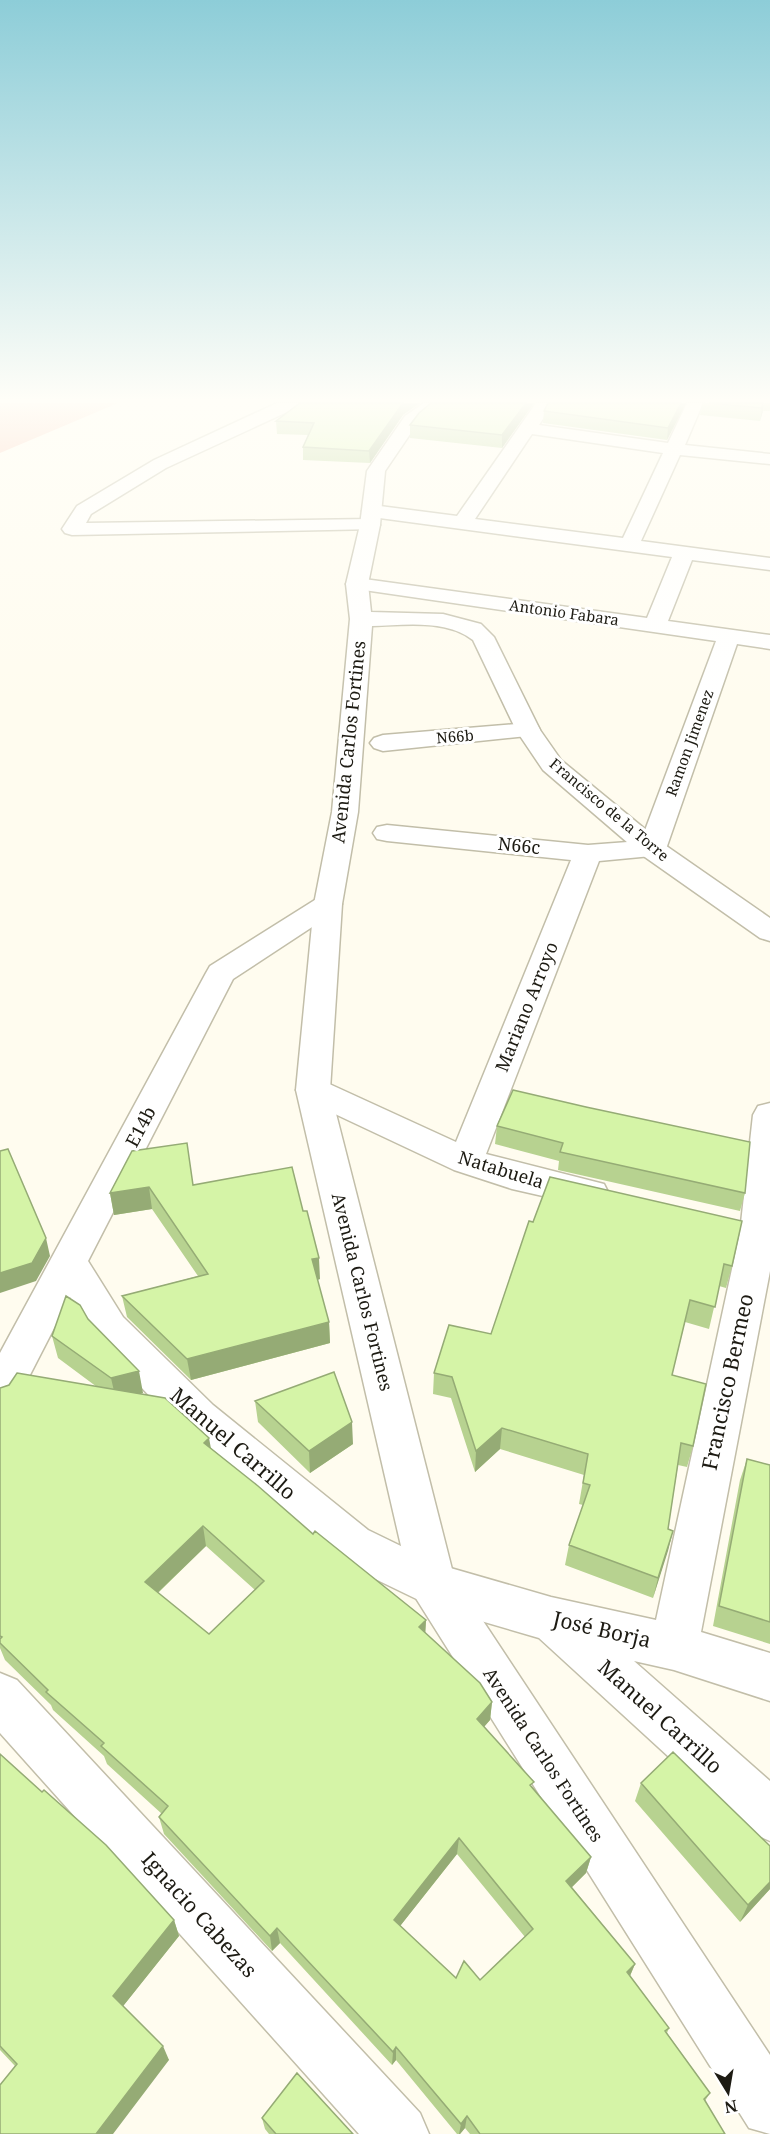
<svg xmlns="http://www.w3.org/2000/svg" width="770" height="2134" font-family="'Noto Serif',serif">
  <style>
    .green { fill: #fabda9 }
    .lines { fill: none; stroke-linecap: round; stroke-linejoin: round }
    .street-casing { stroke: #c2bea9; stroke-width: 3 }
    .secondary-casing { stroke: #c2bea9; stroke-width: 3 }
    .street { fill: #fff; fill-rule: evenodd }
    .secondary { fill: #fff; fill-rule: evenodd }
    .wall { fill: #b7d290; fill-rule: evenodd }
    .shaded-wall { fill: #95ab75 }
    .building { fill: #d5f4a7; stroke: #95ab75; stroke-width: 1.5; fill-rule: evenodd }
    .labels { text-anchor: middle; stroke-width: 6; stroke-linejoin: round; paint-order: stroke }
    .far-street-label { font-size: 15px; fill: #1d1b13; stroke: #fff }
    .street-label { font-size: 18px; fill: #1d1b13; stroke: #fff }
    .near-street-label { font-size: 21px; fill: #1d1b13; stroke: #fff }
  </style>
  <rect width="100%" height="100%" fill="#fffcef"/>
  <path class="green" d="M0,403H118L0,453Z"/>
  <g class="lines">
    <defs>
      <path id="street" d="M277,403H300L298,407L166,468L91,514L86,523L370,519L377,521L380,525L377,529L72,535L65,533L62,529L77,506L154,460Z
        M536,403H553L539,425L668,443L687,403H703L685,445L770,454V464L680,455L641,541L770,558V570L692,560L668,621L770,635V649L737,644L666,849L662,855L599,861L486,1154L604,1184L609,1194L604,1204L591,1207L512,1189L454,1170L301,1098L296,1090L301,1082L313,1078L325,1082L456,1142L571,860L387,841L377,839L373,833L377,827L387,825L588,845L641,841L716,641L350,588L346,584L350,580L357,578L647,618L672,557L372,517L365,515L362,511L365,507L372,505L457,516ZM532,434L663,453L623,538L475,519Z
        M528,723L537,725L540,730L537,735L383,751L374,748L370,743L374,738L383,735Z
        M328,895L338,898L342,904L338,910L233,979L88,1261L123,1317L213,1405L368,1530L440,1565L551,1597L656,1620L740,1232L753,1115L758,1106L770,1103V1271L701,1632L770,1653V1701L674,1670L634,1661L770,1781V1841L752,1833L539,1638L433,1607L336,1560L183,1431L95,1339L70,1297L15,1404L0,1409V1353L206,973L210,966L318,898Z
        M0,1673L17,1680L420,2113L429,2134H359L0,1733Z"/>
      <path id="secondary" d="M424,403H443L417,424L385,471L380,525L368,584L371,612L443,614L481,624L494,637L540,730L561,760L662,843L770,918V941L760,938L642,855L543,770L516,730L473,640C446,619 404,625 372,626L358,812L342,904L330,1090L454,1577L770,2055V2134L749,2128L417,1600L410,1585L296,1090L314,904L332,812L350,619L346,584L360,525L367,471L405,416Z"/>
    </defs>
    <use href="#street" class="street-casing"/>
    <use href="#secondary" class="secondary-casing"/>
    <use href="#street" class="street"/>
    <use href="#secondary" class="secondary"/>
  </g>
  <path class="wall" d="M534,403L502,448L410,438V425Z
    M686,403L667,440L543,423L544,411Z
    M702,403H770V411H763L760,421L700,415Z
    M403,415L370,463L303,460V447L308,435L277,434L276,421Z
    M513,1090L745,1193L740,1211L558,1170L559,1161L495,1144L497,1126Z
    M132,1151L193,1185L320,1279L317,1280L329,1322L330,1343L191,1380L127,1317L122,1296L198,1276L152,1209L114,1215L110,1193Z
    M529,1221L732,1266L726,1288L719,1286L709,1329L685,1322L672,1375L693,1446L687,1467L678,1465L668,1529L673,1531L653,1598L565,1565L569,1545L583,1505L579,1504L584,1475L500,1449L475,1472L451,1398L433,1394L434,1373L491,1334Z
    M88,1319L143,1393L139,1394L211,1448L313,1534L426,1620L425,1633L492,1702L490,1720L484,1727L533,1788L591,1857L586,1873L572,1887L635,1964L630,1976L669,2028L667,2033L710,2093L705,2101L725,2134H470L465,2128L460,2134H457L396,2060L392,2065L280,1943L272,1951L164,1834L159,1817L162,1814L107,1764L104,1756L53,1710L51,1705L5,1660L0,1648V1388L97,1387L58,1358L52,1336ZM206,1546L255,1590L209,1634L158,1593ZM457,1854L525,1937L480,1980L456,1978L400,1926Z
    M255,1401L353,1444L310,1473L258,1422Z
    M747,1459L770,1465V1644L713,1626L740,1480Z
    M0,1754L174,1920L179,1936L123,2006L169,2060L15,2066L0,2050Z
    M641,1783L770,1889L740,1922L635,1801Z
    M262,2118L353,2134H269L265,2129Z"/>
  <path class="shaded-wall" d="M403,403H420L403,415L370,463L369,451Z
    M526,403H534L502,448V435Z
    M681,403H686L667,440L668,428Z
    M763,403V411L760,421L762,408Z
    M149,1187L152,1209L114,1215L110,1193Z
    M46,1238L50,1256L36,1281L0,1293V1273Z
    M319,1258L320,1279L313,1281L312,1259Z
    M329,1322L330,1343L191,1380L187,1359Z
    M139,1371L143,1393L116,1400L111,1378Z
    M352,1422L353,1444L310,1473L309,1451Z
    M502,1428L500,1449L475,1472L476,1451Z
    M209,1438L213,1459L204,1443Z
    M203,1526L206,1546L149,1601L145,1582Z
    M673,1531L668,1551L653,1598L658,1578Z
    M426,1620L425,1639L419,1627Z
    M492,1702L490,1720L475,1737L477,1719Z
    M459,1838L457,1854L393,1935L394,1920Z
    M591,1857L586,1873L562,1897L566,1881Z
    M770,1882V1889L740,1922L748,1905Z
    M174,1920L179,1936L120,2010L113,1996Z
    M277,1928L280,1943L272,1951L270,1936Z
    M635,1964L629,1978L627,1972Z
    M163,2046L169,2060L113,2134H96Z
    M396,2047V2060L392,2065L393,2052Z
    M467,2116L465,2128L460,2134H459L461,2124Z"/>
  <path class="building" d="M300,403H403L369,451L303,447L314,423L276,421Z
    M431,403H526L502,435L410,425L419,413Z
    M548,403H681L668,428L544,411Z
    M709,403H763L762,408Z
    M513,1090L586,1107L750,1142L745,1193L560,1152L563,1143L497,1126Z
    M187,1143L193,1185L292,1167L303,1211H307L319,1258L312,1259L329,1322L187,1359L122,1296L208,1274L149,1187L110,1193L132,1151Z
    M8,1149L46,1238L32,1263L0,1273V1151Z
    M550,1177L742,1221L732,1266L724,1264L715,1307L690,1300L672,1375L706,1384L693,1446L681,1443L668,1529L673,1531L658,1578L569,1545L590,1485L583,1483L588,1454L502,1428L476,1451L452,1377L434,1373L449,1325L491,1334L529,1221L533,1222Z
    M66,1296L80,1305L88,1319L139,1371L111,1378L52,1336Z
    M334,1372L352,1422L309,1451L255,1401Z
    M17,1373L165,1398L209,1438L204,1443L258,1486L313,1534L315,1531L426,1620L419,1627L480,1683L492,1702L477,1719L534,1782L530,1785L591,1857L566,1881L635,1964L627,1972L669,2028L665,2031L710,2093L704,2099L725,2134H480L467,2116L461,2124L396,2047L393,2052L277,1928L270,1936L159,1817L168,1806L101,1746L104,1743L46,1692L48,1690L0,1643V1639L2,1637L0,1636V1388L9,1385ZM203,1526L264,1581L209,1634L145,1582ZM459,1838L533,1929L480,1980L464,1961L456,1978L394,1920Z
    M747,1459L770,1465V1622L719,1606Z
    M673,1752L770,1846V1882L748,1905L641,1783Z
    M0,1754L42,1792L44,1790L106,1845L174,1920L113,1996L163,2046L96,2134H0V2085L17,2064L0,2046Z
    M297,2073L353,2134H276L262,2118Z"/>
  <linearGradient id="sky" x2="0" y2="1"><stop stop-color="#8dcdd8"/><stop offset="0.57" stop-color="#fffef8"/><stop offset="1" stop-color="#fffef8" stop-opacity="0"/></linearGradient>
  <rect width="770" height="702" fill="url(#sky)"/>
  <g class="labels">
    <g class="far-street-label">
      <text transform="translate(564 613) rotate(8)" y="5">Antonio Fabara</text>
      <text transform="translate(455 737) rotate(-5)" y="5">N66b</text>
      <text transform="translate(690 743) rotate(-70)" y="5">Ramon Jimenez</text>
      <text transform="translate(609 810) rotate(40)" y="5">Francisco de la Torre</text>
    </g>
    <g class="street-label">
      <text transform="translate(349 742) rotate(-84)" y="6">Avenida Carlos Fortines</text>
      <text transform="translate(519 846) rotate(6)" y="6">N66c</text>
      <text transform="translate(527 1007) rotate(-68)" y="6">Mariano Arroyo</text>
      <text transform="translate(141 1127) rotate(-62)" y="6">E14b</text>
      <text transform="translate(501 1170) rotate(17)" y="6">Natabuela</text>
      <text transform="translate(362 1292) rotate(76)" y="6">Avenida Carlos Fortines</text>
      <text transform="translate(543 1755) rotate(57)" y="6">Avenida Carlos Fortines</text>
    </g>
    <g class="near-street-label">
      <text transform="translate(728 1382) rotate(-78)" y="7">Francisco Bermeo</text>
      <text transform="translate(233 1444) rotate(41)" y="7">Manuel Carrillo</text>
      <text transform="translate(602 1630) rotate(13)" y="7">José Borja</text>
      <text transform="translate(660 1717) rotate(42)" y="7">Manuel Carrillo</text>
      <text transform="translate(199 1915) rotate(48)" y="7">Ignacio Cabezas</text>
    </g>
  </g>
  <g transform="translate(728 2092) rotate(169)" stroke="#ffffff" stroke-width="4.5" paint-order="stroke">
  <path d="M0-4.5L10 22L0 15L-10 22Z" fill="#1d1b13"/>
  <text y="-9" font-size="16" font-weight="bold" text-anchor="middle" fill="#1d1b13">N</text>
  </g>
</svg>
